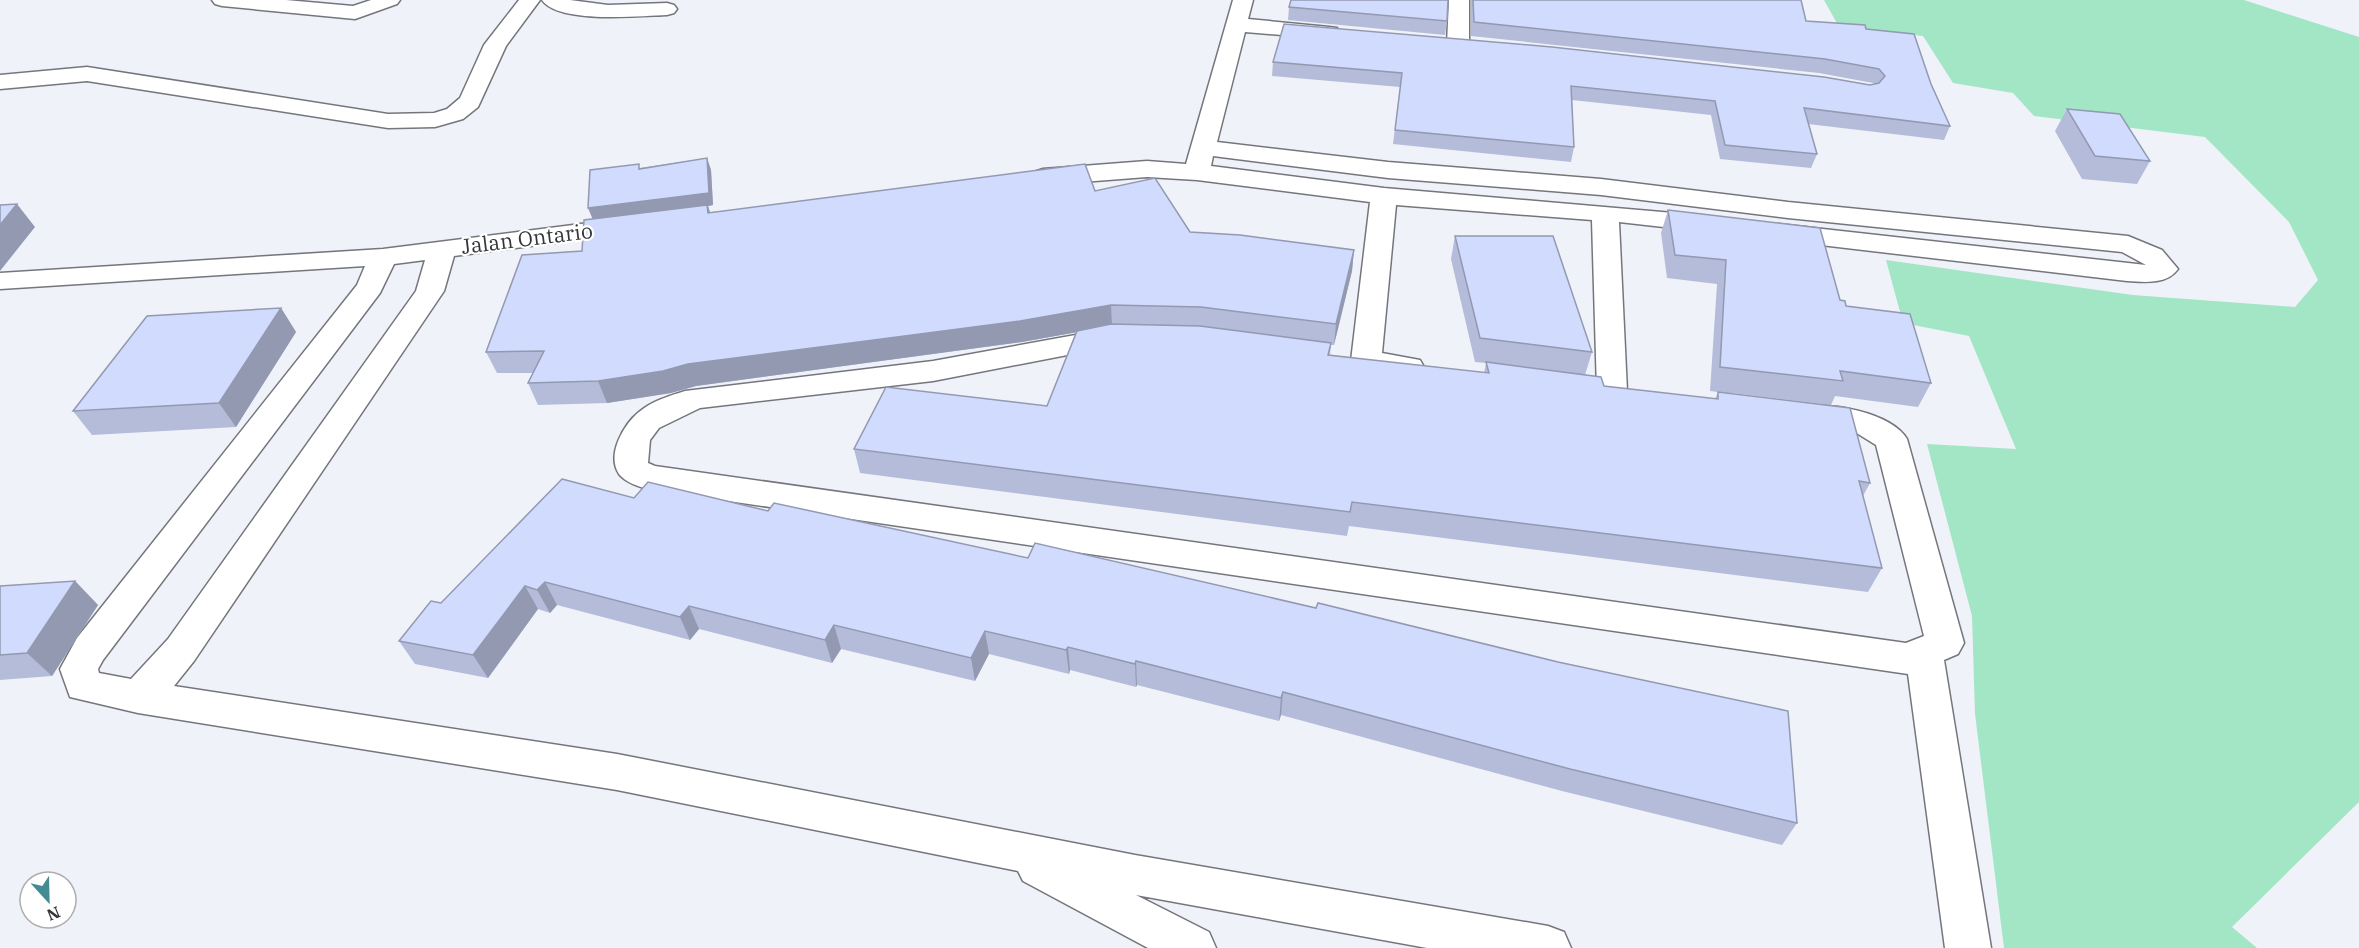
<svg xmlns="http://www.w3.org/2000/svg" width="2359" height="948" font-family="'IBM Plex Serif',serif">
  <style>
    .green { fill: #a3e6c5 }
    .lines { fill: none; stroke-linecap: round; stroke-linejoin: round }
    .minor-casing { stroke: #74767c; stroke-width: 3 }
    .minor { fill: #fff; fill-rule: evenodd }
    .wall { fill: #b4bcda }
    .shaded-wall { fill: #9299b1 }
    .building { fill: #d1dbfd; stroke: #9299b1; stroke-width: 1.5 }
    .labels { text-anchor: middle; stroke-width: 4.5; stroke-linejoin: round; paint-order: stroke }
    .street-label { font-size: 21px; fill: #343538; stroke: #fff }
  </style>
  <rect width="100%" height="100%" fill="#f0f2f9"/>
  <path class="green" d="M1824,0H2244L2359,37V802L2232,927L2257,948H2004L1975,714L1972,616L1927,444L2016,449L1969,336L1903,323L1886,260L2133,295L2295,307L2318,280L2289,222L2205,137L2034,116L2013,93L1953,83L1923,36L1839,27Z"/>
  <g class="lines">
    <defs>
      <path id="minor" d="M212,0H286L353,6L371,0H400L397,4L355,19L222,6L215,4Z
        M519,0H540L506,46L478,107L463,119L435,127L388,128L87,81L0,89V75L87,67L388,114L434,113L447,109L460,98L484,45Z
        M542,0H570L608,5L667,3L674,5L677,9L674,13L667,15C640,16 558,24 542,0Z
        M1233,0H1253L1248,19L1329,27L1337,28L1340,33L1337,38L1329,39L1245,32L1217,142L1388,162L1601,179L1788,202L2128,236L2162,250L2178,269C2167,285 2144,282 2127,281L1778,240L1769,238L1765,232L1769,226L1778,224L2146,265L2122,252L1788,218L1601,195L1388,178L1213,156L1211,166L1384,188L1708,216L1717,218L1721,224L1717,230L1708,232L1619,222L1627,391L1623,398L1612,401L1601,398L1597,391L1592,220L1396,205L1382,353L1420,360L1424,367L1420,374L1409,377L1355,368L1351,361L1370,202L1197,180L1147,177L1043,185L1034,182L1030,177L1034,172L1043,169L1147,161L1186,164Z
        M1449,0H1469V44L1466,49H1450L1447,44Z
        M628,218L637,220L641,226L637,232L454,256L444,291L194,661L174,686L617,754L1135,855L1548,926L1564,932L1571,948H1427L1136,895L1209,932L1216,948H1148L1023,881L1018,871L617,790L138,713L70,697L60,669L77,638L357,285L365,266L0,289V273L383,249ZM425,260L416,291L168,639L131,679L99,673L98,669L103,660L380,293L394,264Z
        M1114,328L1124,330L1129,337L1124,344L933,381L700,408L659,428L650,440L648,463L655,466L1906,643L1924,636L1876,445L1855,432L1797,424L1792,416L1797,408C1826,400 1891,412 1907,439L1964,643L1958,654L1944,660L1991,948H1945L1908,674L647,489C637,486 625,482 619,474C606,455 624,424 639,412C652,401 669,396 685,391L933,361Z"/>
    </defs>
    <use href="#minor" class="minor-casing"/>
    <use href="#minor" class="minor"/>
  </g>
  <path class="wall" d="M1471,0H1801L1806,21L1866,29L1931,84L1950,126L1944,140L1808,124L1817,154L1811,168L1720,159L1711,115L1572,100L1574,147L1571,162L1393,144L1400,87L1272,76L1273,62L1870,85L1875,84L1873,83L1819,73L1471,36Z
    M1289,7L1447,21L1445,35L1288,20Z
    M2067,109L2150,161L2137,184L2082,179L2055,131Z
    M707,158L711,170L713,205L708,206L710,212L1095,191L1190,232L1354,250L1352,271L1334,345H1331L1330,355L1484,373L1486,363L1475,362L1451,259L1455,236L1592,352L1585,375L1604,386L1715,399L1718,392L1710,391L1717,284L1667,278L1661,233L1668,210L1840,300L1931,383L1918,407L1835,396L1831,405L1732,393L1870,483L1863,496L1882,568L1868,592L1349,526L1347,536L860,473L854,449L1047,406L1076,332L1022,342L696,386L671,393L607,403L538,405L528,383L533,373H497L486,352L582,251L592,219L640,168Z
    M281,308L296,332L236,427L92,435L73,411Z
    M562,479L1797,823L1782,845L1562,791L1281,715L1279,721L1137,685L1136,687L1070,670L1069,674L989,654L975,681L841,649L832,663L699,629L690,640L557,605L550,613L538,609L488,678L415,664L399,641L441,603Z
    M75,581L98,605L52,676L0,680V586Z"/>
  <path class="shaded-wall" d="M707,158L711,170L713,205L708,206L714,225L593,220L588,208Z
    M17,204L35,227L0,271V225Z
    M1354,250L1352,271L1334,345L1336,324Z
    M1111,305L1112,326L1022,342L696,386L671,393L607,403L598,381L688,364Z
    M281,308L296,332L236,427L219,403Z
    M75,581L98,605L52,676L27,653Z
    M545,582L557,605L550,613L537,590Z
    M525,586L538,609L488,678L473,655Z
    M689,606L699,629L690,640L680,617Z
    M834,625L841,649L832,663L825,640Z
    M985,631L989,654L975,681L971,658Z
    M1068,647L1070,670L1069,674L1066,650Z
    M1136,661L1137,685L1136,687L1135,664Z
    M1283,692L1281,715L1279,721L1281,698Z"/>
  <path class="building" d="M1291,0H1448L1447,21L1289,7Z
    M1473,0H1801L1806,21L1865,25L1866,29L1914,34L1931,84L1950,126L1804,108L1817,154L1725,145L1715,101L1571,86L1574,147L1395,130L1402,73L1273,62L1284,24L1552,47L1824,77L1870,85L1879,83L1885,76L1879,69L1825,59L1474,22Z
    M2067,109L2120,114L2150,161L2095,156Z
    M707,158L709,193L588,208L590,170L639,164V169Z
    M1085,164L1095,191L1155,178L1190,232L1240,235L1354,250L1336,324L1201,307L1111,305L1020,321L688,364L663,371L598,381L528,383L544,351L486,352L522,255L582,251L584,220L707,205L708,213Z
    M17,204L0,225V205Z
    M1668,210L1820,228L1840,300L1845,301L1846,306L1910,314L1931,383L1840,371L1843,381L1720,367L1726,260L1675,255Z
    M1455,236H1553L1592,352L1480,338Z
    M281,308L219,403L73,411L147,316Z
    M1111,324L1200,326L1331,343L1328,355L1489,373L1486,362L1601,377L1604,386L1718,399V392L1850,408L1870,483L1859,481L1882,568L1352,502L1350,512L854,449L886,387L1047,406L1077,331Z
    M562,479L634,498L648,482L768,511L774,503L1028,558L1035,543L1316,608L1318,603L1558,662L1788,711L1797,823L1570,769L1283,692L1281,698L1136,661L1135,664L1068,647L1066,650L985,631L971,658L834,625L825,640L689,606L680,617L545,582L537,590L525,586L473,655L399,641L431,601L441,603Z
    M75,581L27,653L0,655V586Z"/>
  <g class="labels">
    <g class="street-label">
      <text transform="translate(527 239) rotate(-7)" y="7">Jalan Ontario</text>
    </g>
  </g>
  <g transform="translate(48 900) rotate(158)"><circle r="28" fill="#ffffff" stroke="#aeaeaf" stroke-width="1.5"/>
  <path d="M0-4.5L10 22L0 15L-10 22Z" fill="#448b92"/>
  <text y="-9" font-size="16" font-weight="bold" text-anchor="middle" fill="#343538">N</text>
  </g>
</svg>
